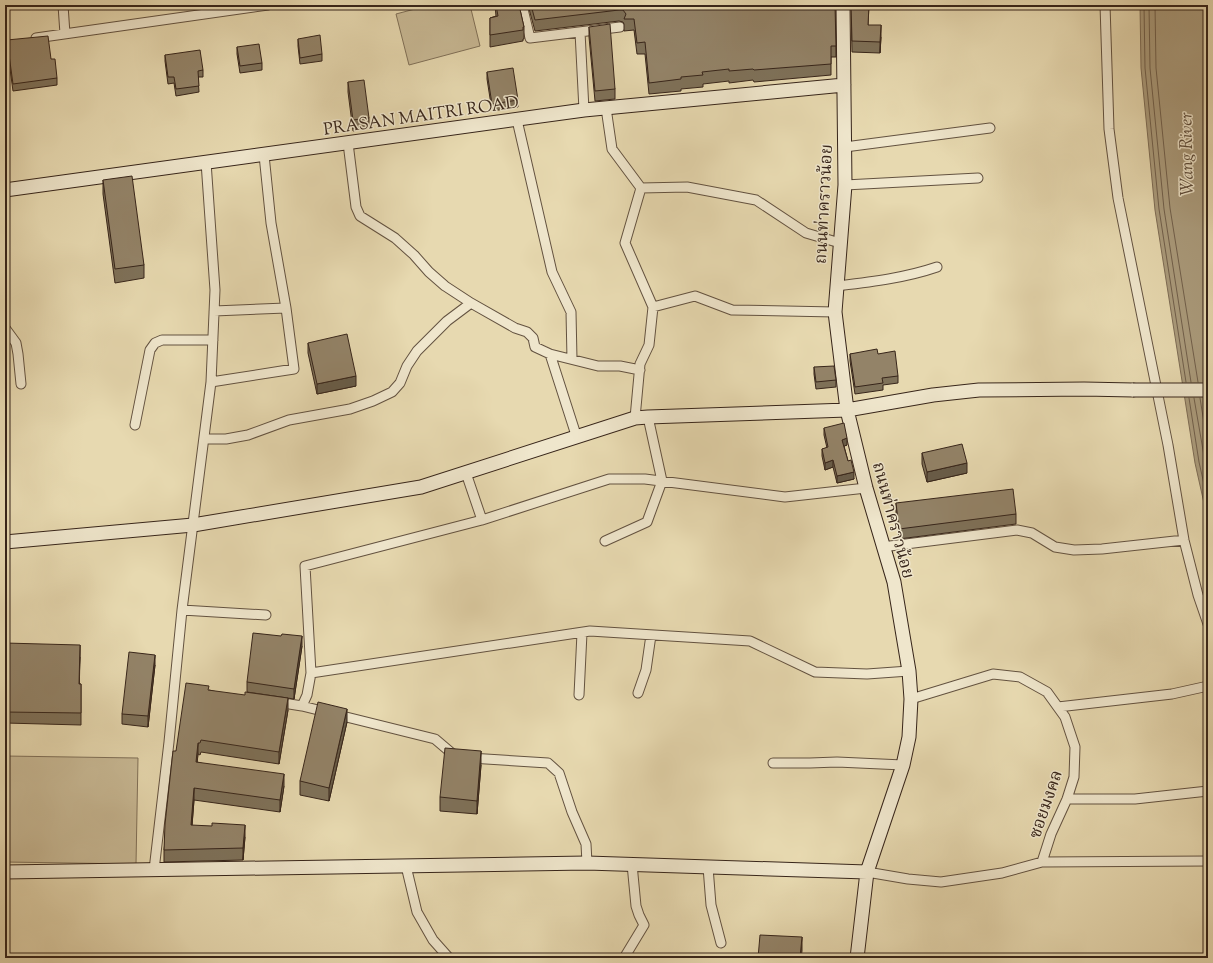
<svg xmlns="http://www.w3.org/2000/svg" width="1213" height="963" font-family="'Sorts Mill Goudy','Noto Serif Thai',serif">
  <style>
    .green { fill: #c9ba96; stroke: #807058 }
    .water { fill: #ab9c7d; stroke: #7d6c55 }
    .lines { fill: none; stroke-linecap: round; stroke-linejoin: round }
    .shore { stroke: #71604c; stroke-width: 1 }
    .street-casing { stroke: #635240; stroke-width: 11 }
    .secondary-casing { stroke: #37251a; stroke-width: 15 }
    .street { stroke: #efe6cc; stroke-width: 9 }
    .secondary { stroke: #efe6cc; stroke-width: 13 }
    .secondary-bridge-casing { stroke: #37251a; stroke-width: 15; stroke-linecap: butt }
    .secondary-bridge { stroke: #efe6cc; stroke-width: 13 }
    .wall { fill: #7e7159; stroke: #37251a }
    .shaded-wall { fill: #675c49; stroke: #37251a }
    .building { fill: #938368; stroke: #37251a }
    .labels { text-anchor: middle; stroke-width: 3; stroke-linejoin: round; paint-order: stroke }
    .street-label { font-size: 17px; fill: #37251a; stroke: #efe6cc }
    .water-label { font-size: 18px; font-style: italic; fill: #5a4938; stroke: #efe6cc }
  </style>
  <rect width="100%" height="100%" fill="#e7d9b0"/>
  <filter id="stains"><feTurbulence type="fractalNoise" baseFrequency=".005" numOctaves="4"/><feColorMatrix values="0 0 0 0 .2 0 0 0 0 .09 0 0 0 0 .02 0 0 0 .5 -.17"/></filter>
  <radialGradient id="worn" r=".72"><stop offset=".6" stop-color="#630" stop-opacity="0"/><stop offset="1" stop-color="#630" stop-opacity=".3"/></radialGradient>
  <path class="green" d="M430,5H470L480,46L409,65L396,14Z
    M5,756L138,758L136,864L5,862Z"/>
  <path class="water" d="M1140,5H1208V521L1195,463L1155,210L1141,68Z"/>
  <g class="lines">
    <path class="shore" d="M1144,5L1145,68L1159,209L1186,382
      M1149,5L1150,68L1164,209L1191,382
      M1155,5L1156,68L1170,208L1198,382
      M1189,398L1199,462L1208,502
      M1194,398L1208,479
      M1200,398L1208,448"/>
    <defs>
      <path id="street" d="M63,5L65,34
        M522,5L530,38L620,27
        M1105,5L1109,129L1118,198L1168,445L1184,540L1198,595L1208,624
        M580,32L584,110
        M36,38L268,5
        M606,108L612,149L641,188L687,187L756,200L806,233L840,243
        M517,120L552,272L571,312L572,359
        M348,143L356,207L360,216L395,238L414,255L429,272L445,286L471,303L515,328L527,332L533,338L535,347L550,354L598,366H620L640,370
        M845,147L990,128
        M845,185L978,178
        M837,286C870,282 905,278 937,267
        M653,307L695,296L732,310L835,312
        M214,311L286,308
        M5,328L16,343L18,354L21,384
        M550,354L577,438
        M211,382L294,369L286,308L271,223L264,155
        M635,418L640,364L649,345L653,307L625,243L641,188
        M135,425L150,350L155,343L162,340H213
        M204,439H226L248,435L289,420L350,409L373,401L392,392L400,383L407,366L417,351L447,321L471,303
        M466,473L482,520
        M605,541L647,522L662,481L648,417
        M882,547L1017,530L1032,533L1055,547L1074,550L1102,549L1184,540
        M182,610L266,615
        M311,673L590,631L750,641L815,672L867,674L909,671
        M638,693L646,670L651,635
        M579,695L582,633
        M911,699L993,674L1020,677L1047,692L1065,717L1075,747L1074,777L1067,799L1051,834L1042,862
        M277,702L302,706L435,739L455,756
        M302,706L307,695L311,673L305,566L482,520L609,479H645L785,497L866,488
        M1058,707L1172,694L1208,686
        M470,758L548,763L559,773L572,812L586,844L587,863
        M773,763H810L837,762L903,765
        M1067,799H1135L1208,791
        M406,866L417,912L433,940L449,958
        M708,867L711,905L721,943
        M154,870L169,742L182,610L211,382L215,290L206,162
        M867,872L908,879L941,882L1002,873L1042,862L1208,861
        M624,958L644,925L639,915L636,906L632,864"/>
      <path id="secondary" d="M843,5L845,185L835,312L847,410L866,488L894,582L909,671L911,699L909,737L903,765L867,872L857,958
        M5,190L584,110L844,85
        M5,542L193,525L421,487L635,418L648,417L847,410L933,395L979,390L1084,389L1133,390
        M5,872L587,863L867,872"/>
    </defs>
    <use href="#street" class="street-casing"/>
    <use href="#secondary" class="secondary-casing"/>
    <use href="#street" class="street"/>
    <use href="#secondary" class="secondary"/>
    <defs>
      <path id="secondary-bridge" d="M1133,390H1208"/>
    </defs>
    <use href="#secondary-bridge" class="secondary-bridge-casing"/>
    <use href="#secondary-bridge" class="secondary-bridge"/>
  </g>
  <path class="wall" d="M495,5H519L524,27V39H523V41L490,47V18L496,16Z
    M528,5H835L836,57H831V75L754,82L753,80L729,83V81L703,84V87L681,89V91L649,94L645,54H637L634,30L624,31V24L623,22L619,21L535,31Z
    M851,5H869L868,25L881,37L880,53L852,52Z
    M589,27L615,89V99L595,101L589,37Z
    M298,39L322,54V61L300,64L298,46Z
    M7,40L57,78V85L13,91L7,47Z
    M237,47L262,63V70L240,73L237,54Z
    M165,55L203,70V77H198L199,92L176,96L174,83L168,84L165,61Z
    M487,72L518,100V107L492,111L487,79Z
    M348,82L369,118V128L353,131L348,92Z
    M103,180L144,265V278L115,283L103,194Z
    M308,343L356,386L317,394L308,353Z
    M850,354H878L898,376V383L883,385V390L855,394L850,361Z
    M814,367L836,380V387L816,389L814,374Z
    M824,428L847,445L844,446L848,461L854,479L837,483L833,467L825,470L822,456V449L827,448L824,435Z
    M922,453L967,473L927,482L922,464Z
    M896,503L1016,514V524L899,539L896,513Z
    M281,636L302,646L294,699L247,692V682Z
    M5,643L80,657L79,684H81V725L5,723Z
    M155,665L148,727L122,724V714Z
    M209,690L288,710L279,764L201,752L200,755L198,754L197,762L284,786L280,812L194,800L192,826L245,837L243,860L164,862V850L176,751Z
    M347,722L329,801L300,795V781Z
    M481,765L477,814L440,811V797Z"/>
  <path class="shaded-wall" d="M881,25V37L880,53V42Z
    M356,376V386L317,394V384Z
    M847,438V445L842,447V440Z
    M833,460V467L825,470V463Z
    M967,463V473L927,482V472Z
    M854,472V479L837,483V476Z
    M302,636V646L294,699V689Z
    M80,645V657L79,696V684Z
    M155,655V665L148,727V716Z
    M288,698V710L279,764V752Z
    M347,709V722L329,801V788Z
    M198,743V754L196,774V762Z
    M481,751V765L477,814V801Z
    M284,774V786L280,812V800Z
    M194,788V800L191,837V825Z
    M245,825V837L243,860V848Z
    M802,937V951L801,958H800Z"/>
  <path class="building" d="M496,5H519L524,27H523V30L490,35V18L498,16Z
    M531,5H835L836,46H831V64L754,70L753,69L729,71V69L702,72L703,75L681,77V79L649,83L645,42L637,43L634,19H624L626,14L623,10H619L535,20Z
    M851,5H869L868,25H881L880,42L852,41Z
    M610,24L615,89L595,91L589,27Z
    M320,35L322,54L300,58L298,39Z
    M48,36L51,59H55L57,78L13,84L7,40Z
    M259,44L262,63L240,66L237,47Z
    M200,50L203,70L198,71L199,86L176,89L174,77H168L165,55Z
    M513,68L518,100L492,104L487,72Z
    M364,80L369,118L353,120L348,82Z
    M132,176L144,265L115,269L103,180Z
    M347,334L356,376L317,384L308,343Z
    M877,349L878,354L895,351L898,376L882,378L883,383L855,387L850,354Z
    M834,366L836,380L816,382L814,367Z
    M844,423L847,438L842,440L848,461L851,460L854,472L837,476L833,460L825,463L822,449L828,447L824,428Z
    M962,444L967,463L927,472L922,453Z
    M1013,489L1016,514L899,529L896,503Z
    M253,633L281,636L282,634L302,636L294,689L247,682Z
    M5,643L42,644L80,645L79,684H81V713L5,712Z
    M129,652L155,655L148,716L122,714Z
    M186,683L209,686L208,690L245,695V692L288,698L279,752L201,740L200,743H198L196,762L284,774L280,800L194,788L191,825L212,826V823L245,825L243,848L164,850L165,824L173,751H176Z
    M318,702L347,709L329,788L300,781Z
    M445,748L481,751L477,801L440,797Z
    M760,935L802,937L800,958H758Z"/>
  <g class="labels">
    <g class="street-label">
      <text transform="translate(421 115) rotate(-8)" y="6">PRASAN MAITRI ROAD</text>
      <text transform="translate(823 204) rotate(-87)" y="6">ถนนท่าคราวน้อย</text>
      <text transform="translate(894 520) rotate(75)" y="6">ถนนท่าคราวน้อย</text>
      <text transform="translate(1045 804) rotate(-71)" y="6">ซอยมงคล</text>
    </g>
    <g class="water-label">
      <text transform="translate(1186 154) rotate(-91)" y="6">Wang River</text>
    </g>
  </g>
  <rect width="1213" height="963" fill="none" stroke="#e7d9b0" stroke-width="20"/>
  <rect x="6" y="6" width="1201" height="951" fill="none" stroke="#37251a" stroke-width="2"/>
  <rect x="10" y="10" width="1193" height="943" fill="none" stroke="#37251a"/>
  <rect width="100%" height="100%" filter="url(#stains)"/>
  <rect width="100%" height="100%" fill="url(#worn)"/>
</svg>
